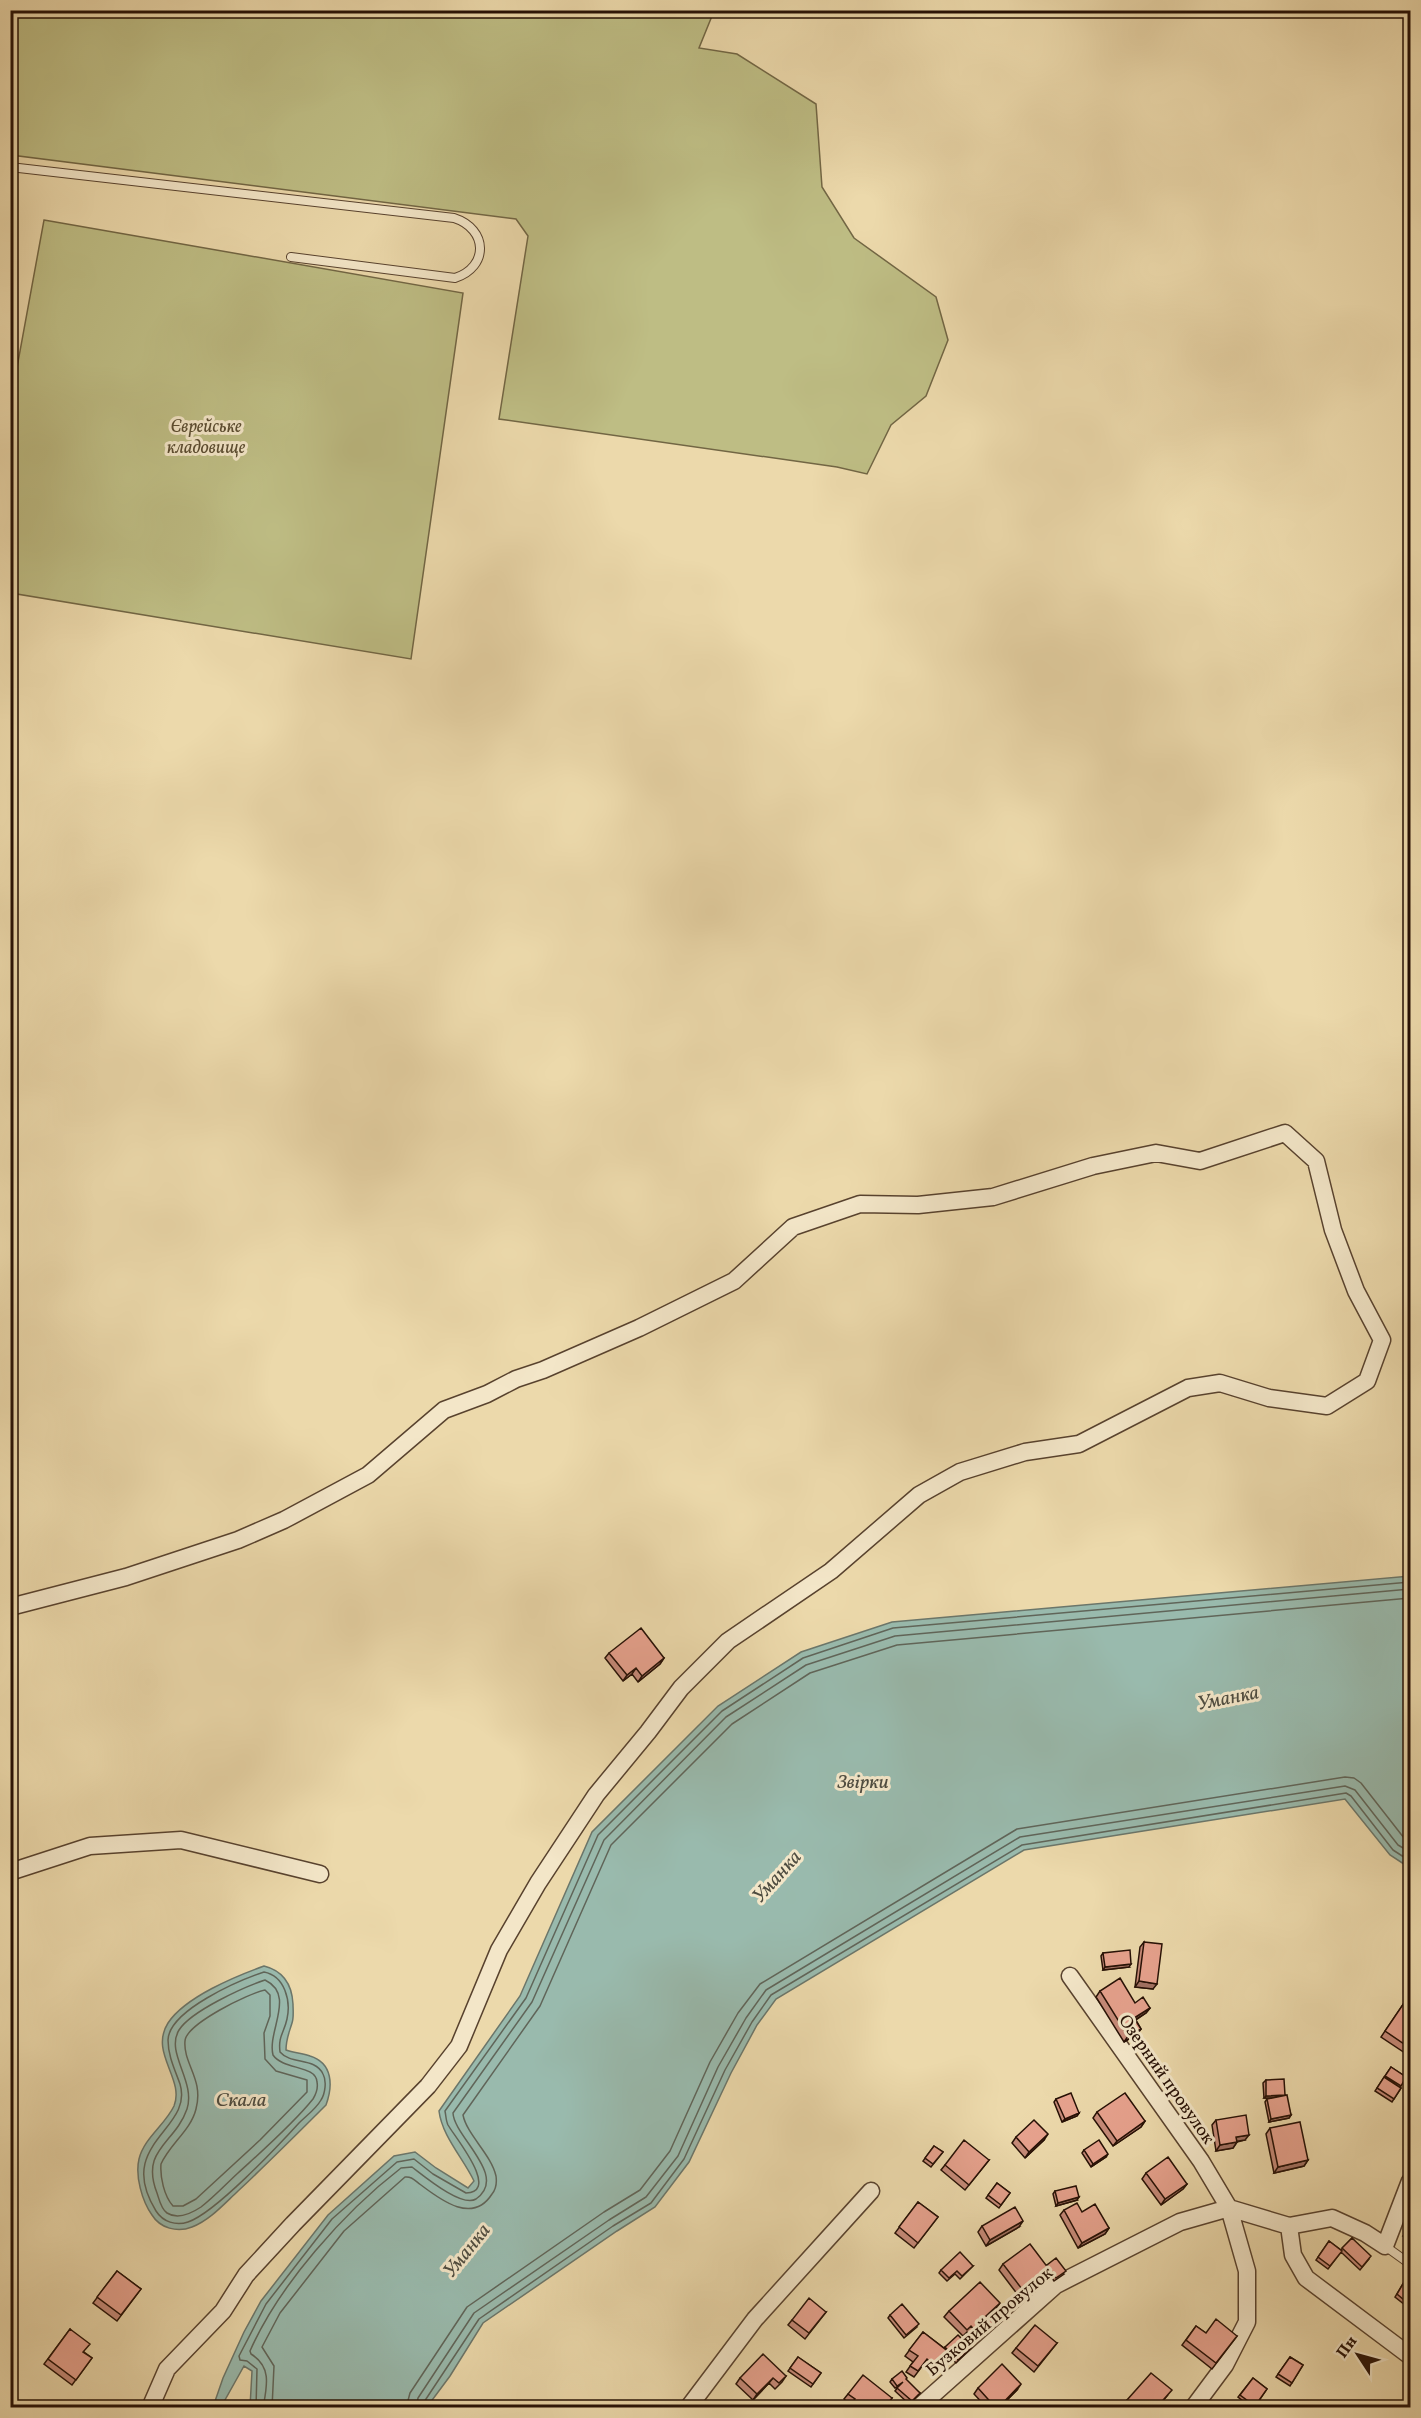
<svg xmlns="http://www.w3.org/2000/svg" width="1421" height="2418" font-family="Vollkorn,serif">
  <style>
    .green { fill: #bebd84; stroke: #726644; stroke-width: 1.5 }
    .water { fill: #99baad; stroke: #6b766a; stroke-width: 1.5 }
    .lines { fill: none; stroke-linecap: round; stroke-linejoin: round }
    .shore { stroke: #606559; stroke-width: 1.5 }
    .lane-casing { stroke: #58422e; stroke-width: 10 }
    .street-casing { stroke: #58422e; stroke-width: 19 }
    .lane { stroke: #f3e6c8; stroke-width: 8 }
    .street { stroke: #f3e6c8; stroke-width: 16 }
    .wall { fill: #c78b7a; stroke: #261005; stroke-width: 1.5 }
    .shaded-wall { fill: #a27163; stroke: #261005; stroke-width: 1.5 }
    .building { fill: #e7a28e; stroke: #261005; stroke-width: 1.5 }
    .labels { text-anchor: middle; stroke-width: 6; stroke-linejoin: round; paint-order: stroke }
    .park-label { font-size: 18px; font-style: italic; fill: #5b4d31; stroke: #f3e6c8 }
    .street-label { font-size: 18px; fill: #261005; stroke: #f3e6c8 }
    .water-label { font-size: 20px; font-style: italic; fill: #4e4c40; stroke: #f3e6c8 }
  </style>
  <rect width="100%" height="100%" fill="#ecd9ab"/>
  <filter id="stains"><feTurbulence type="fractalNoise" baseFrequency=".00333" numOctaves="4"/><feColorMatrix values="0 0 0 0 .2 0 0 0 0 .09 0 0 0 0 .02 0 0 0 .5 -.17"/></filter>
  <radialGradient id="worn" r=".72"><stop offset=".6" stop-color="#630" stop-opacity="0"/><stop offset="1" stop-color="#630" stop-opacity=".3"/></radialGradient>
  <path class="green" d="M15,11H714L699,48L737,54L816,104L822,187L854,238L936,297L948,340L926,396L891,425L867,474L837,467L499,419L528,236L516,219L11,155L10,29Z
    M44,220L463,293L411,659L11,593V396L12,395Z"/>
  <path class="water" d="M1410,1576V1868L1390,1855L1345,1799L1024,1850L776,1999L757,2025L731,2073L689,2162L655,2207L617,2231L483,2323L450,2376L427,2407H250L252,2371L244,2366L221,2407H213L223,2378L244,2332L261,2301L328,2215L394,2156L415,2152L436,2168L468,2188L474,2181C463,2158 442,2136 439,2111L520,1996L592,1832L718,1706L801,1652L892,1622Z
    M264,1966C284,1971 292,1985 293,2004C293,2010 294,2017 292,2023C289,2033 286,2039 286,2050C294,2053 302,2053 310,2056C333,2063 333,2086 326,2105C297,2134 268,2163 238,2191C224,2204 210,2220 192,2227C177,2233 160,2228 152,2215C142,2201 135,2176 139,2159C144,2138 165,2125 174,2106C185,2079 149,2053 168,2023C185,1997 236,1976 264,1966Z"/>
  <g class="lines">
    <path class="shore" d="M264,1972C285,1976 291,2001 287,2019C284,2033 278,2036 280,2052C291,2065 315,2057 323,2074C327,2081 325,2094 321,2100C316,2109 306,2116 299,2123C277,2147 215,2213 188,2222C176,2226 163,2222 156,2211C114,2143 194,2130 180,2084C175,2070 168,2056 168,2040C169,2010 240,1980 264,1972Z
      M265,1980C296,1995 267,2031 273,2055C283,2070 316,2065 317,2082C318,2087 316,2094 313,2099C293,2124 262,2151 238,2173C226,2184 214,2197 201,2207C192,2213 178,2220 167,2213C161,2209 159,2199 157,2193C140,2149 175,2144 187,2109C196,2081 165,2053 179,2030C191,2011 244,1987 265,1980Z
      M265,1990L270,1995V2016L264,2033L265,2059L276,2071L307,2080V2092L260,2140L196,2199L183,2206H173C164,2196 160,2177 161,2164C170,2144 191,2130 196,2109C204,2079 183,2064 185,2041C186,2024 249,1993 265,1990Z
      M256,2408L257,2369L247,2361L240,2360L239,2356L266,2304L332,2219L397,2162L414,2159L433,2174L466,2193C501,2192 454,2136 448,2125C446,2121 446,2116 445,2111L526,1998L598,1835L722,1711L803,1658L893,1628L1410,1582
      M263,2408C267,2386 272,2367 251,2354L250,2351C279,2285 344,2212 401,2168L412,2167C424,2176 462,2208 476,2199C509,2176 454,2137 453,2113L532,2002L604,1840L726,1717L806,1665L895,1636L1410,1589
      M272,2408L274,2366L262,2347L280,2313L344,2231L405,2177C412,2176 415,2181 421,2185C442,2201 473,2224 492,2194C496,2189 497,2183 496,2176C491,2154 467,2135 463,2115L540,2006L611,1845L732,1724L810,1673L897,1645L1410,1598
      M406,2408L410,2393L467,2307L604,2212L640,2190L670,2151L710,2062L738,2013L760,1984L1017,1829L1345,1777L1354,1778L1361,1783L1404,1838L1410,1841
      M416,2408L418,2398L474,2313L609,2220L646,2197L678,2156L718,2067L746,2018L766,1990L1020,1837L1345,1786L1355,1790L1398,1845L1410,1852
      M423,2408L424,2402L479,2319L613,2226L651,2203L684,2159L725,2070L752,2022L771,1995L1022,1845L1346,1793L1351,1796L1393,1850L1410,1861"/>
    <defs>
      <path id="lane" d="M10,167L454,218C488,229 489,267 455,278L291,257
        M1385,2246L1410,2264"/>
      <path id="street" d="M10,1607L126,1577L238,1540L284,1520L368,1475L444,1410L487,1394L516,1379L543,1370L639,1328L734,1281L793,1227L860,1204L918,1205L993,1197L1093,1166L1156,1153L1200,1161L1285,1133L1316,1161L1333,1230L1356,1291L1382,1340L1367,1381L1327,1406L1269,1398L1220,1383L1188,1388L1079,1444L1025,1452L960,1472L919,1495L831,1571L728,1641L681,1688L648,1732L596,1795L538,1883L499,1950L459,2046L428,2086L293,2224L246,2275L223,2311L167,2369L150,2408
        M10,1872L90,1846L181,1840L320,1874
        M1070,1976L1201,2161L1229,2208L1247,2271V2322L1225,2365L1193,2408
        M1289,2226L1293,2255L1306,2278L1410,2356
        M688,2408L755,2319L871,2191
        M918,2408L1056,2285L1180,2222L1229,2208L1289,2226L1332,2218L1365,2233L1385,2246L1410,2181"/>
    </defs>
    <use href="#lane" class="lane-casing"/>
    <use href="#street" class="street-casing"/>
    <use href="#lane" class="lane"/>
    <use href="#street" class="street"/>
  </g>
  <path class="wall" d="M609,1653L664,1658L660,1664L638,1682L632,1674L623,1681L605,1658Z
    M1144,1942L1153,1989L1135,1987L1140,1947Z
    M1103,1953L1129,1967L1103,1970L1101,1956Z
    M1100,1991L1150,2008L1146,2013L1136,2020L1141,2029L1137,2034L1124,2042L1096,1997Z
    M1406,2000L1410,2003V2052L1408,2055L1381,2037Z
    M1391,2067L1406,2077L1400,2087L1401,2088L1392,2102L1375,2091Z
    M1266,2080L1285,2095L1291,2115L1289,2118L1269,2122L1265,2102L1267,2099L1270,2098H1264L1263,2083Z
    M1056,2099L1079,2113L1077,2116L1062,2122L1054,2102Z
    M1097,2112L1145,2121L1141,2127L1113,2146L1093,2118Z
    M1216,2120L1245,2140L1237,2142L1233,2148L1216,2151L1212,2125Z
    M1270,2128L1308,2160L1304,2166L1274,2173L1266,2134Z
    M1016,2137L1044,2140L1025,2158L1012,2143Z
    M934,2146L943,2152L931,2167L923,2161Z
    M1084,2150L1106,2157L1091,2167L1082,2153Z
    M989,2160L965,2190L941,2170L945,2165Z
    M1146,2173L1187,2184L1183,2189L1161,2205L1142,2179Z
    M997,2183L1010,2193L999,2208L986,2198Z
    M1055,2191L1077,2200L1056,2206L1053,2194Z
    M918,2202L938,2217L914,2248L895,2233Z
    M1064,2210L1082,2212L1109,2228L1105,2234L1078,2248L1060,2215Z
    M982,2226L1019,2227L986,2246L978,2232Z
    M1352,2238L1369,2259L1360,2270L1341,2252L1328,2269L1316,2260L1329,2241L1341,2250Z
    M1003,2264L1046,2266L1047,2265L1064,2274L1054,2281L1050,2275L1048,2279L1021,2299L999,2270Z
    M973,2266L960,2279L955,2274L947,2281L939,2273L941,2270Z
    M117,2271L141,2289L117,2321L93,2303Z
    M1410,2272V2309L1395,2297Z
    M996,2309L987,2317L990,2330L977,2342L967,2332L963,2336L944,2317L949,2311Z
    M826,2312L805,2339L788,2325L792,2320Z
    M890,2315L917,2327L904,2338L888,2318Z
    M1196,2326L1206,2333L1237,2336L1212,2369L1182,2345Z
    M70,2329L84,2352L92,2358L72,2385L44,2364Z
    M923,2332L944,2348L945,2347L971,2348L956,2363L948,2355L934,2374L923,2365L914,2377L906,2372L913,2362L905,2356Z
    M1057,2343L1034,2372L1012,2353L1016,2348Z
    M798,2357L821,2373L811,2387L788,2371Z
    M1290,2357L1303,2365L1290,2386L1276,2377Z
    M786,2376L782,2382L775,2389L769,2383L753,2400L736,2384L740,2378Z
    M1253,2378L1267,2389L1254,2408H1252L1238,2397Z
    M892,2379L920,2393L909,2404L895,2391L899,2386L895,2388L890,2382Z
    M978,2388L1017,2390L999,2408H987L974,2394Z
    M848,2394L892,2398L885,2408H848L850,2405L844,2399Z
    M1167,2396L1157,2408H1125L1123,2406L1127,2400Z"/>
  <path class="shaded-wall" d="M664,1658L660,1664L638,1682L642,1676Z
    M636,1668L632,1674L623,1681L627,1675Z
    M1131,1964L1129,1967L1103,1970L1105,1967Z
    M1139,1981L1157,1984L1153,1989L1135,1987Z
    M1150,2008L1146,2013L1130,2023L1134,2018Z
    M1141,2029L1137,2034L1124,2042L1128,2036Z
    M1285,2095L1283,2098H1264L1266,2096Z
    M1079,2113L1077,2116L1062,2122L1065,2119Z
    M1291,2115L1289,2118L1269,2122L1271,2119Z
    M1145,2121L1141,2127L1113,2146L1117,2141Z
    M1048,2134L1044,2140L1025,2158L1029,2152Z
    M1249,2135L1245,2140L1232,2142L1236,2137Z
    M1237,2142L1233,2148L1216,2151L1220,2145Z
    M1108,2154L1106,2157L1091,2167L1093,2164Z
    M1308,2160L1304,2166L1274,2173L1278,2167Z
    M1187,2184L1183,2189L1161,2205L1165,2199Z
    M1079,2197L1077,2200L1056,2206L1058,2203Z
    M1023,2221L1019,2227L986,2246L990,2240Z
    M1109,2228L1105,2234L1078,2248L1082,2243Z
    M1405,2234L1410,2235V2239L1403,2236Z
    M1052,2273L1048,2279L1021,2299L1025,2293Z
    M1000,2303L996,2309L982,2321L986,2316Z
    M995,2324L990,2330L977,2342L981,2337Z
    M773,2378L769,2383L753,2400L757,2394Z
    M1021,2384L1017,2390L999,2408H998Z"/>
  <path class="building" d="M641,1628L664,1658L642,1676L636,1668L627,1675L609,1653Z
    M1144,1942L1162,1944L1157,1984L1139,1981Z
    M1130,1950L1131,1964L1105,1967L1103,1953Z
    M1120,1978L1135,2003L1143,1997L1150,2008L1134,2018L1141,2029L1128,2036L1100,1991Z
    M1406,2000L1410,2003V2048L1385,2031Z
    M1391,2067L1406,2077L1401,2086L1385,2076Z
    M1384,2077L1401,2088L1394,2099L1377,2088Z
    M1284,2079L1285,2095L1266,2096V2080Z
    M1071,2093L1079,2113L1065,2119L1056,2099Z
    M1125,2093L1145,2121L1117,2141L1097,2112Z
    M1287,2095L1291,2115L1271,2119L1267,2099Z
    M1246,2115L1249,2135L1236,2137L1237,2142L1220,2145L1216,2120Z
    M1034,2120L1048,2134L1029,2152L1016,2137Z
    M1300,2122L1308,2160L1278,2167L1270,2128Z
    M964,2140L989,2160L969,2185L945,2165Z
    M1099,2140L1108,2154L1093,2164L1084,2150Z
    M934,2146L943,2152L933,2164L925,2158Z
    M1168,2157L1187,2184L1165,2199L1146,2173Z
    M997,2183L1010,2193L1001,2205L988,2195Z
    M1076,2186L1079,2197L1058,2203L1055,2191Z
    M918,2202L938,2217L918,2243L899,2227Z
    M1077,2203L1082,2212L1095,2204L1109,2228L1082,2243L1064,2210Z
    M1015,2207L1023,2221L990,2240L982,2226Z
    M1410,2219V2235L1405,2234Z
    M1352,2238L1371,2256L1362,2267L1342,2248Z
    M1329,2241L1342,2251L1330,2266L1318,2257Z
    M1030,2244L1052,2273L1025,2293L1003,2264Z
    M960,2252L973,2266L962,2276L957,2271L949,2278L941,2270Z
    M1056,2258L1066,2271L1056,2278L1047,2265Z
    M117,2271L141,2289L121,2315L97,2297Z
    M1410,2272V2305L1397,2294Z
    M980,2282L1000,2303L986,2316L995,2324L981,2337L971,2326L967,2330L949,2311Z
    M809,2298L826,2312L809,2333L792,2320Z
    M902,2304L919,2324L906,2335L890,2315Z
    M1216,2319L1237,2336L1216,2363L1186,2340L1196,2326L1206,2333Z
    M1035,2325L1057,2343L1038,2366L1016,2348Z
    M70,2329L90,2344L83,2352L92,2358L76,2380L48,2359Z
    M923,2332L950,2353L938,2368L927,2359L918,2371L910,2366L918,2356L909,2350Z
    M958,2335L971,2348L958,2360L945,2347Z
    M763,2354L786,2376L779,2383L773,2378L757,2394L740,2378Z
    M798,2357L821,2373L813,2384L790,2368Z
    M1290,2357L1303,2365L1292,2383L1278,2374Z
    M1002,2364L1021,2384L998,2408H996L978,2388Z
    M902,2371L907,2378L906,2379L920,2393L912,2401L897,2388L903,2382L897,2386L892,2379Z
    M1151,2373L1172,2390L1156,2408H1136L1127,2400Z
    M863,2375L892,2398L884,2408H853L850,2405L855,2399L848,2394Z
    M1253,2378L1267,2389L1255,2406L1240,2395Z"/>
  <g class="labels">
    <g class="park-label">
      <text x="206" y="432">Єврейське<tspan x="206" dy="21">кладовище</tspan></text>
    </g>
    <g class="street-label">
      <text transform="translate(1167 2079) rotate(55)" y="6">Озерний провулок</text>
      <text transform="translate(989 2321) rotate(-40)" y="6">Бузковий провулок</text>
    </g>
    <g class="water-label">
      <text transform="translate(1228 1697) rotate(-11)" y="7">Уманка</text>
      <text x="863" y="1788">Звірки</text>
      <text transform="translate(776 1876) rotate(-48)" y="7">Уманка</text>
      <text x="241" y="2106">Скала</text>
      <text transform="translate(466 2250) rotate(-51)" y="7">Уманка</text>
    </g>
  </g>
  <rect width="1421" height="2418" fill="none" stroke="#ecd9ab" stroke-width="36"/>
  <rect x="12" y="12" width="1397" height="2394" fill="none" stroke="#261005" stroke-width="3"/>
  <rect x="18" y="18" width="1385" height="2382" fill="none" stroke="#261005" stroke-width="1.5"/>
  <g transform="translate(1358 2355) rotate(306)" stroke="#f3e6c8" stroke-width="4.5" paint-order="stroke">
  <path d="M0-4.5L10 22L0 15L-10 22Z" fill="#261005"/>
  <text y="-9" font-size="16" font-weight="bold" text-anchor="middle" fill="#261005">Пн</text>
  </g>
  <rect width="100%" height="100%" filter="url(#stains)"/>
  <rect width="100%" height="100%" fill="url(#worn)"/>
</svg>
